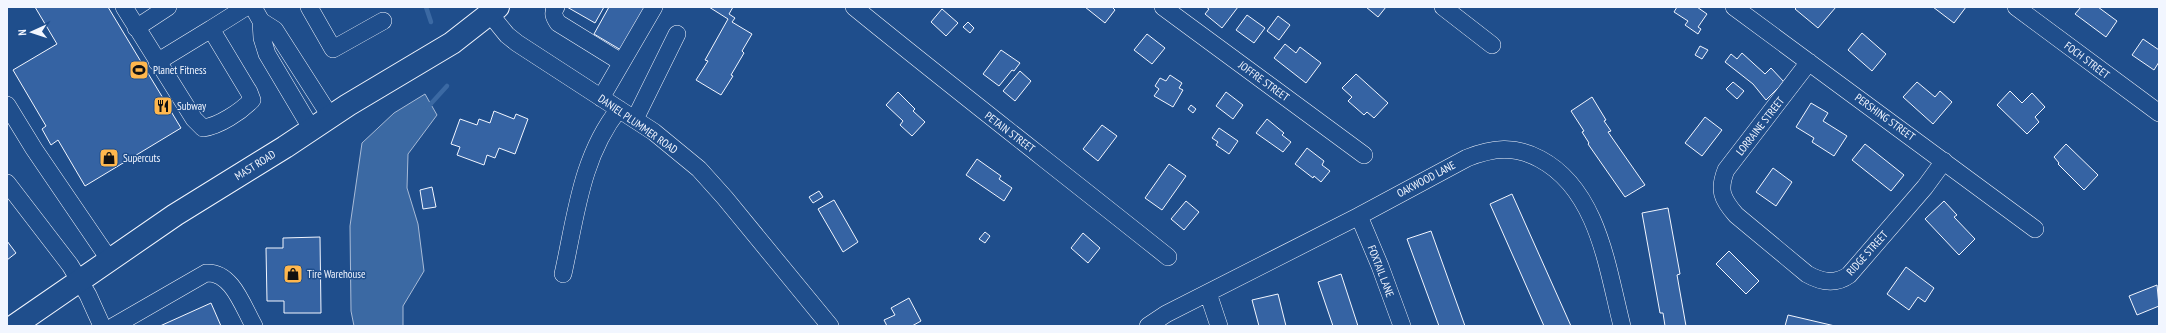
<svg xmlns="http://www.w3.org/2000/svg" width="2166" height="333" font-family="'PT Sans Narrow',sans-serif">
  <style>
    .water { fill: #3b69a3; stroke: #a8bbd7 }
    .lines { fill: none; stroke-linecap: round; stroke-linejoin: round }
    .stream { stroke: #3b69a3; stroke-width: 4.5 }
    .building { fill: #3563a3; stroke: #f2f6ff }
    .minor-casing { stroke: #f2f6ff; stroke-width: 18 }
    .major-casing { stroke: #f2f6ff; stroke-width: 24 }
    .minor { stroke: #1f4e8c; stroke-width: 17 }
    .major { stroke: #1f4e8c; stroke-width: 22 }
    .labels { text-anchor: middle; stroke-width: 3; stroke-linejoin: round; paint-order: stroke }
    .street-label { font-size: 11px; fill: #f2f6ff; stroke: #1f4e8c }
    .poi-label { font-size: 11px; fill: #f2f6ff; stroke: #1f4e8c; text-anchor: start }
  </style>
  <rect width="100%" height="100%" fill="#1f4e8c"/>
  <path class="water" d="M425,94L437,115L408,154L407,188L418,224L424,271L403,306V326H354L351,311L350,226L362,143L394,113Z"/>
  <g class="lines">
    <path class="stream" d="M426,7L431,22
      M427,108L447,86"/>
  </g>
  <path class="building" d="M35,7H108L181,128L85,186L58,140L51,145L42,129L46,126L13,70L57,44Z
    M567,7H604L595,23Z
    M609,7H646L621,50L594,34Z
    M709,7H733L729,14L735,18L732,22L752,34L742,51L744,53L731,75L733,76L721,95L696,80L708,61L705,60L728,19Z
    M1085,7H1112L1115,10L1105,23Z
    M1206,7H1238L1222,28L1205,14L1209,9Z
    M1366,7H1386L1378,17Z
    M1677,7H1697L1707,14L1698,27L1701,29L1698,34L1685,25L1688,21L1674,12Z
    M1797,7H1836L1818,28L1795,9Z
    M1933,7H1966L1954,23Z
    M2081,7H2098L2117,21L2106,37L2075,14Z
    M942,9L958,23L946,36L931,22Z
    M1247,15L1265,28L1254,43L1236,30Z
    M1278,16L1290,25L1279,40L1267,31Z
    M968,22L974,28L970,33L963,27Z
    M1862,33L1886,54L1872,71L1848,50Z
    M1147,34L1165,48L1152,64L1134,50Z
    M2143,39L2159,50V62L2154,70L2132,55Z
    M1285,44L1296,53L1300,47L1321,63L1306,83L1274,58Z
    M1700,46L1708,50L1702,59L1695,55Z
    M1001,50L1020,63L1014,71L1012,70L999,86L983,74Z
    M1742,53L1765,74L1771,68L1784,82L1766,100L1753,84L1725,62L1731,54L1737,59Z
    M1020,71L1031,81L1015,101L1003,91Z
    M1356,74L1388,103L1374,118L1367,112L1364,115L1348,101L1352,97L1342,88Z
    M1170,75L1182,83L1179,88L1183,90L1173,107L1154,96L1159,89L1155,86L1160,78L1166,81Z
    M1733,82L1744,91L1737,99L1726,89Z
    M1917,82L1935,97L1940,91L1952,102L1933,124L1903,97Z
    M2010,91L2022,103L2032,93L2045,107L2035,117L2039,122L2027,134L1997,105Z
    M898,92L915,109L913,111L925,122L912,136L900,125L903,121L886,105Z
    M1226,92L1243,105L1233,119L1216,106Z
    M1592,97L1606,120L1604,121L1611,131L1608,132L1645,185L1625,197L1588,144L1589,143L1582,132L1584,131L1571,111Z
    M1811,103L1828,113L1823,121L1847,136L1834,156L1812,142L1814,138L1796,127Z
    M1191,105L1196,109L1193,113L1188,109Z
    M494,111L514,119L516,114L528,119L515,154L499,148L495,158L487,155L484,165L457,155L460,147L451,144L460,119L477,125L479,119L490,123Z
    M1705,117L1722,130L1702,156L1685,143Z
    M1267,119L1284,133L1282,135L1291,142L1283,152L1256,133Z
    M1102,125L1117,136L1098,161L1083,149Z
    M1219,128L1238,141L1229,154L1216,145L1218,142L1212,138Z
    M1865,144L1904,175L1891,191L1852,160Z
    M2066,144L2098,175L2084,190L2058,164L2059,163L2054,157Z
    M1307,148L1324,161L1322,165L1330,171L1321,182L1314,176L1313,178L1295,164Z
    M977,159L1001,176L999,179L1012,188L1004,201L966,175Z
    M1169,164L1186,176L1162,210L1145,198Z
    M1773,168L1792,182L1776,206L1756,192Z
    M432,187L436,207L423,209L420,190Z
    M819,191L823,197L813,203L809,197Z
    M1512,194L1571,326H1544L1490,204Z
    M834,200L858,242L843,252L818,209Z
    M1186,201L1199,212L1184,230L1171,219Z
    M1944,201L1957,215L1954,217L1975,239L1959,255L1925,219Z
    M1668,208L1680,274L1677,275L1686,326H1665L1663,313H1660L1642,213Z
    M1431,231L1465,326H1439L1407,239Z
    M985,232L990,236L985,243L979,239Z
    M1083,233L1100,248L1088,263L1071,248Z
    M320,237L321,313H284V301H267L266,248H283V238Z
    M7,241L16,253L7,260Z
    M1729,251L1759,281L1746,294L1716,264Z
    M1906,267L1934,288L1925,302L1918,297L1909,310L1887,294Z
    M1341,274L1358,326H1333L1318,282Z
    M2157,285L2159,306L2137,315L2129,296Z
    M1278,294L1286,326H1259L1252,300Z
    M909,298L921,321L912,326H887L884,320L895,315L891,308Z
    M211,303L221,326H160Z
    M1788,315L1835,326H1785Z"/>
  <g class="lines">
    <defs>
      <path id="minor" d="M124,7L194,119L203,128C219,126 240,112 252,100L249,92L211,29L246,7
        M253,7L261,21L262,38L267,54L311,128
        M309,7L333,49L383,21
        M556,7C552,13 554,17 558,23L621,62
        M854,7C957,91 1063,173 1168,257
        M1163,7L1364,155
        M1443,7L1492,45
        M1734,7L2035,229
        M2016,7L2159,113
        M490,14L507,35L517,43L654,132L699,169L725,198L830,326
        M261,21L275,30L330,116
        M136,28L168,7
        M157,62L211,29
        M1809,62L1726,170C1718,190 1722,199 1736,215L1807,274C1821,282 1835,285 1849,275L1925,187L1944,161
        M601,98L654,7
        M7,105L34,149L109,259
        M635,119L677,34
        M7,183L70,265L88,295L102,326
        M1359,216L1380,266L1402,326
        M563,274C576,216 581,157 619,109
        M1208,293L1219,326
        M114,326L206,273C232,271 243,307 254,326
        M1148,326L1166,314L1359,216L1467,158C1492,148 1515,145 1540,159C1598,190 1607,267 1622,326"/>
      <path id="major" d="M14,326L175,215L285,147L348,105L452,43L498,7"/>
    </defs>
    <use href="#minor" class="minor-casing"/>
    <use href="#major" class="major-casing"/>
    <use href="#minor" class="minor"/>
    <use href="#major" class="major"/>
  </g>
  <defs>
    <symbol id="stadium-square" viewBox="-11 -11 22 22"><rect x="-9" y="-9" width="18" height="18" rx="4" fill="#ffb74d" stroke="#1f4e8c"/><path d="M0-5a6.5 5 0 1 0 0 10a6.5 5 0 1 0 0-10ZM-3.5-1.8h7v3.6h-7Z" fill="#111"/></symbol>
    <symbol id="restaurant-square" viewBox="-11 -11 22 22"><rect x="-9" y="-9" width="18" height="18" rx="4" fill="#ffb74d" stroke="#1f4e8c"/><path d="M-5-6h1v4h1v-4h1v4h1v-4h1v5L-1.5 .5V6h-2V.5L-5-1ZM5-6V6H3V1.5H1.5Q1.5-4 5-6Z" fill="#111"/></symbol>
    <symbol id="shop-square" viewBox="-11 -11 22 22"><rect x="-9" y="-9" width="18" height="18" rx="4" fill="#ffb74d" stroke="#1f4e8c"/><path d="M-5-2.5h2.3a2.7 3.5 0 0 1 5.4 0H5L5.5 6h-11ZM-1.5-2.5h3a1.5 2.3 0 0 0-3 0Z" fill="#111"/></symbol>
  </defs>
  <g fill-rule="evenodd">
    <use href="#stadium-square" x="128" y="59" width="22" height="22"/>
    <use href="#restaurant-square" x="152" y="95" width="22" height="22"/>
    <use href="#shop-square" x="98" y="147" width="22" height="22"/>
    <use href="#shop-square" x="282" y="263" width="22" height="22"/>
  </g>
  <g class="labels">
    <g class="street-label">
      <text transform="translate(2087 60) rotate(37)" y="4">FOCH STREET</text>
      <text transform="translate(1264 81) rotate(36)" y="4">JOFFRE STREET</text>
      <text transform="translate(1885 117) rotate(36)" y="4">PERSHING STREET</text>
      <text transform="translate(638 124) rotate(35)" y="4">DANIEL PLUMMER ROAD</text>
      <text transform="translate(1760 126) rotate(-52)" y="4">LORRAINE STREET</text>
      <text transform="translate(1010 132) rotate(37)" y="4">PETAIN STREET</text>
      <text transform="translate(255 165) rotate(-32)" y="4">MAST ROAD</text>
      <text transform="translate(1426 179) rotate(-28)" y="4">OAKWOOD LANE</text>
      <text transform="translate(1867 253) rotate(-48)" y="4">RIDGE STREET</text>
      <text transform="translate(1381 271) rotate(69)" y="4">FOXTAIL LANE</text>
    </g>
    <g class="poi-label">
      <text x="153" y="74">Planet Fitness</text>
      <text x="177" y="110">Subway</text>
      <text x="123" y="162">Supercuts</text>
      <text x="307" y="278">Tire Warehouse</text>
    </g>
  </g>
  <rect width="2166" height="333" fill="none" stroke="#f2f6ff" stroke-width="16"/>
  <g transform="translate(32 32) rotate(267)" stroke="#1f4e8c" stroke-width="3" paint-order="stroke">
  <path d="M0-3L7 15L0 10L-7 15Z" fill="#f2f6ff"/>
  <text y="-6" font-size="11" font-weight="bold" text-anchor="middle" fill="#f2f6ff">N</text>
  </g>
</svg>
